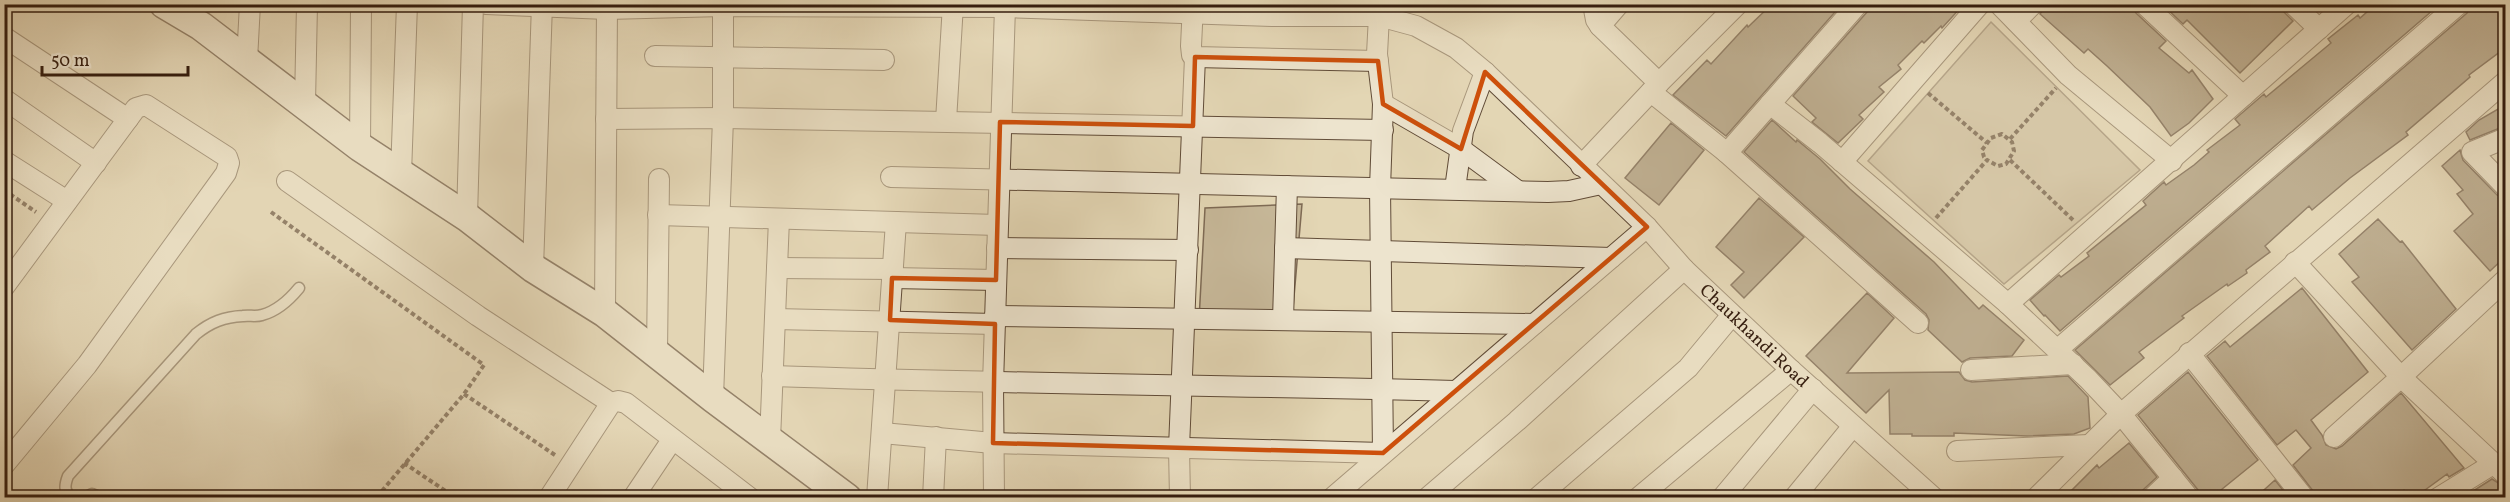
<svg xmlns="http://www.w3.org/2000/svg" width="2510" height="502" font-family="Vollkorn,serif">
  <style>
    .green { fill: #c6b798; stroke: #7e6a54; stroke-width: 1.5 }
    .building { fill: #907e65; stroke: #361e0f; stroke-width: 1.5 }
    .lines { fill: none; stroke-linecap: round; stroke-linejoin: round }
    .lane-casing { stroke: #614c38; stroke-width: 13 }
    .street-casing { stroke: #614c38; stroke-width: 22 }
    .secondary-casing { stroke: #361e0f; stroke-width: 31 }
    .path { stroke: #361e0f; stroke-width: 4; stroke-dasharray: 4.5 3; stroke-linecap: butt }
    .lane { stroke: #ede4ce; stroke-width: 10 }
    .street { stroke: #ede4ce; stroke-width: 20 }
    .secondary { stroke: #ede4ce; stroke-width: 28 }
    .marked { fill: none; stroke: #cd500c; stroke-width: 4.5; stroke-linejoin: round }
    .labels { text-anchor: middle; stroke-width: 4.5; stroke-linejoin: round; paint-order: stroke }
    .street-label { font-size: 18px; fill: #361e0f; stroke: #ede4ce }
  </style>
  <rect width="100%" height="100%" fill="#e3d6b4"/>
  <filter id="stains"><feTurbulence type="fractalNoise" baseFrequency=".00333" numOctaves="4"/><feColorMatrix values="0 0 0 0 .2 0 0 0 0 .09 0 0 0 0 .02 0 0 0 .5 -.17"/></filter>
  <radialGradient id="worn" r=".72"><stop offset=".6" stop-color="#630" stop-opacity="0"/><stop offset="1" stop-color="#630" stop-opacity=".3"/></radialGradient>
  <path class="green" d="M1991,22L2140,170L2004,284L1868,161Z
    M1302,204L1292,320H1199L1205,208Z"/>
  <path class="building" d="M1772,4H1842L1726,136L1673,95L1707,60L1711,64L1747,25L1748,27Z
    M1870,4H1964L1942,28L1941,26L1924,43L1922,41L1898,65L1901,69L1879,87L1884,92L1859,115L1863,119L1838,143L1812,122L1816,118L1793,96L1867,12Z
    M2047,4H2132L2136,13L2166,41L2159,48L2189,73L2192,70L2213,99L2189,123L2171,136L2150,107L2107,66L2088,49L2084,53L2040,14Z
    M2162,4H2281L2284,12L2293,21L2240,73L2187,20L2183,24Z
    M2376,4H2440L2060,331L2045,315L2044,316L2030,300L2059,275L2061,277L2089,256L2087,253L2146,205L2143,201L2164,182L2166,185L2194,165L2209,152L2207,150L2240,125L2235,119L2264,94L2266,97L2331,43L2328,39L2358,15L2360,18Z
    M2471,4H2505V48L2469,75L2470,77L2406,132L2408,135L2350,178L2312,210L2309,206L2265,246L2270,252L2246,270L2247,273L2228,286L2227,284L2182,316L2184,318L2139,352L2144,358L2110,385L2075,350L2467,13Z
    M2505,105V126L2470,140L2466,132L2479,120Z
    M1772,120L1796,142L1797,140L1820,159L1850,189L1934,262L1979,309L1983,305L2024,340L2012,356L1970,358L1962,362L1928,330L1929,320L1926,314L1744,152Z
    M1671,123L1704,150L1659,205L1625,178Z
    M2460,150L2463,160L2497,195L2505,199V257L2490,271L2454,231L2473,214L2457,194L2463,190L2442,166Z
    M1759,198L1804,237L1744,298L1731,285L1744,272L1716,247Z
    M2378,219L2400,242L2402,241L2456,309L2412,350L2352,282L2359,277L2339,254Z
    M2302,288L2368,372L2311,420L2322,435L2326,445L2336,449L2342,446L2401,393L2464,468L2449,477L2447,474L2414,498H2409L2404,490L2392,498H2316L2313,491L2293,465L2311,448L2296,430L2277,445L2207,356L2225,341L2230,347Z
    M1867,293L1894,318L1847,373L1959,372L1965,380L1972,382L2068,376L2088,397L2090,428L2074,434L2027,436L1954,433V436H1912V434H1890L1889,390L1866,413L1806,356Z
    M2188,372L2258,460L2211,498H2201L2198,490L2138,415Z
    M2129,443L2157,477L2143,490L2140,498H2064L2097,465L2099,468Z
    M2492,479L2505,487V498H2462Z
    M2275,480L2286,494L2282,498H2255Z"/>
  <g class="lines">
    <defs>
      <path id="lane" d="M72,498C63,492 65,484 68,476L196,334C211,322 224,317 243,316C249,315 256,317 262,315C277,311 290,299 299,288
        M84,498L92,494L101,498"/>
      <g id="street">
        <path id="s1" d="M486,4L607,9L723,6L1005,7L1272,16H1379L1416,26L1456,48L1485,72L1647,227L1684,269L1791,370L1934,498"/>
        <path d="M723,4V118L1383,130"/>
        <path d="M1193,4L1191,46L1192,55L1195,57L1378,61"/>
        <path d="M1593,4L1596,20L1600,26L1659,83"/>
        <path d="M1999,4L2068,75L2172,161"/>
        <path d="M2144,4L2243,96"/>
        <path d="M2293,4L2319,29"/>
        <path d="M2016,21L2033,4"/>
        <path d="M1600,26L1619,4"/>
        <path d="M4,37L128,119"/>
        <path d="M655,56L884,60"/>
        <path d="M247,60L250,4"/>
        <path d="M1651,92L1727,153L1918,323"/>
        <path d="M4,99L96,163"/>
        <path d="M305,103L307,4"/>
        <path d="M1383,104L1461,149L1518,191"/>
        <path d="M1770,104L1820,143L2008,304L2088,379L2121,414L2189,498"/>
        <path d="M606,119L723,118L713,398"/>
        <path d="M946,121L953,4"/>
        <path d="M2506,138L2472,152L2506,187"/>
        <path d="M360,147L361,4"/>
        <path d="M1727,153L1858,4"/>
        <path d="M4,161L67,201"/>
        <path d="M1842,162L1980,4"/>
        <path d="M1581,166L1659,83L1738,4"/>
        <path d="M401,174L407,4"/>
        <path d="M891,177L1548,192L1569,191L1601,184"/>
        <path d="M287,181L478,316L611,403"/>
        <path d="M1455,189L1463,131L1485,72"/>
        <path d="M658,215L997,225"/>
        <path d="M467,217L473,4"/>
        <path d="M997,248L1188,250"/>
        <path d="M1285,248L1611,258"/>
        <path d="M2295,262L2401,377L2334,437"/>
        <path d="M533,268L542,4"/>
        <path d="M777,268L893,269"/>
        <path d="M892,278L996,280"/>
        <path d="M2506,279L2401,377L2506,475"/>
        <path d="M4,287L136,108L146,105L227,157L229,163L226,173L87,365L4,465"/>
        <path d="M2008,304L2347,4"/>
        <path d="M605,313L607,4"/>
        <path d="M995,316L1534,324"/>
        <path d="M775,319L995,324"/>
        <path d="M1283,320L1287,186"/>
        <path d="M2057,350L2459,4"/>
        <path d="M2189,353L2304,498"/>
        <path d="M657,354L659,179"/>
        <path d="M1971,370L2073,364"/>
        <path d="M772,376C1000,384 1228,385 1455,391"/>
        <path d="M882,433L993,443L1383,453L1380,188L1383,104L1377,54L1379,16"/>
        <path d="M770,440L779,219"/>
        <path d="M1957,451L2089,445"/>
        <path d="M549,498L611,403L618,401L626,403L750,498"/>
        <path d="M633,498L672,440"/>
        <path d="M877,498L896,222"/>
        <path d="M933,498L936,437"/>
        <path d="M994,498L993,384L1005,7"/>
        <path d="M1180,498L1179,448L1195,57"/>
        <path d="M1332,498L1647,227"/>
        <path d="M1427,498L1517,421L1684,269"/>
        <path d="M1537,498L1688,368L1732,315"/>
        <path d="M1638,498L1791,370"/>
        <path d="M1722,498L1813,389"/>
        <path d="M1794,498L1853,426"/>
        <path d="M2036,498L2121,414L2506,81"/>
        <path d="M2152,498L2173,478"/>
        <path d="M2438,498L2493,464"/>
      </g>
      <path id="secondary" d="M164,4L201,26L360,147L467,217L533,268L605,313L713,398L847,498"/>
    </defs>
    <use href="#lane" class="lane-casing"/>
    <use href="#street" class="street-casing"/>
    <use href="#secondary" class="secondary-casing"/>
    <path class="path" d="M1928,93L1987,143
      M2010,139L2056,88
      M2010,160L2074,221
      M4,190L36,212
      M271,212L484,365L464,394L376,498
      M1936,218L1987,160L1998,166L2006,164L2014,151L2012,142L2002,134L1991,138L1982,150L1984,157L1987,160
      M464,394L555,455
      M404,463L456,498"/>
    <use href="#lane" class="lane"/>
    <use href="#street" class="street"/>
    <use href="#secondary" class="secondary"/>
  </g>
  <path d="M0 0H2510V502H0ZM1195,57L1378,61L1383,104L1461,149L1485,72L1647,227L1383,453L993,443L995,324L890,320L892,278L996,280L1000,122L1193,126Z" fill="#e3d6b4" fill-opacity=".55" fill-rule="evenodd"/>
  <path class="marked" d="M1195,57L1378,61L1383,104L1461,149L1485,72L1647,227L1383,453L993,443L995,324L890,320L892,278L996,280L1000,122L1193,126Z"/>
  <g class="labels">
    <g class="street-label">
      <text dy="6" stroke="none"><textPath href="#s1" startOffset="1392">Chaukhandi Road</textPath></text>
    </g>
  </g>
  <rect width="2510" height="502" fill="none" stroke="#e3d6b4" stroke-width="24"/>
  <rect x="6" y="6" width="2498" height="490" fill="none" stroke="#361e0f" stroke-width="3"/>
  <rect x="12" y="12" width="2486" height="478" fill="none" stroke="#361e0f" stroke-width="1.5"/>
  <path d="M42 66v9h146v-9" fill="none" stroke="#361e0f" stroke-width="3"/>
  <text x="51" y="66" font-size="18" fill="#361e0f" stroke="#ede4ce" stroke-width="4.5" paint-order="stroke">50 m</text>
  <rect width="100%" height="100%" filter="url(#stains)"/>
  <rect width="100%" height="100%" fill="url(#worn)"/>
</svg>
